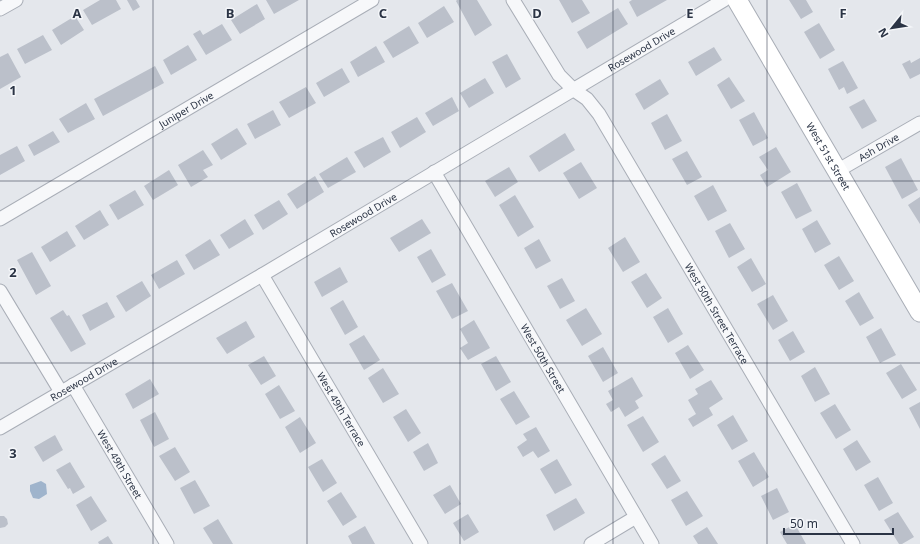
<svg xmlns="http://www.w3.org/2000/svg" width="920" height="544" font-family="'Noto Sans',sans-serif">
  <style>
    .water { fill: #9fb4cc }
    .building { fill: #bbc0ca }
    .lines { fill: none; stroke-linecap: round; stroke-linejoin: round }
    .street-casing { stroke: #a9aeb7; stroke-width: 15 }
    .secondary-casing { stroke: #a9aeb7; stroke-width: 21 }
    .street { stroke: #f7f8fa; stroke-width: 13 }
    .secondary { stroke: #fff; stroke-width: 19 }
    .grid { fill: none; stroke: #2b3445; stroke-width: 1; stroke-opacity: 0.55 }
    .labels { text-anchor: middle; stroke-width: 3; stroke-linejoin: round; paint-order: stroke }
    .street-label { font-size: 10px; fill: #2b3445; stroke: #f4f6f9 }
    .grid-label { font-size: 13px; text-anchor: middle; font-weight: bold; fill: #2b3445; stroke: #f4f6f9; stroke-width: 3; stroke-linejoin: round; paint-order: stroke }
  </style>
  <rect width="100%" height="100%" fill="#e4e7ec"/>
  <path class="water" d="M41,481L46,484L47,494L39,499L33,498L30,491V485Z"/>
  <path class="building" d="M100,0H116L121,9L92,25L83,10Z
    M127,0H136L140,7L133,11Z
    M266,0H299L274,14Z
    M457,0H477L492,25L475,36L456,1Z
    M559,0H582L590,13L572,23Z
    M632,0H667L637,17L629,2Z
    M789,0H806L813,12L801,19Z
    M257,4L265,19L240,34L231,20Z
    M444,6L454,22L427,38L418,23Z
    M618,8L628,24L587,49L577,32Z
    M75,16L84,30L61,45L52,30Z
    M819,23L835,50L820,59L804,32Z
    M222,24L232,40L206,55L193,34L200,30L203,35Z
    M409,26L419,43L393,58L383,42Z
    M43,35L52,50L25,64L17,49Z
    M188,45L197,60L171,75L163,60Z
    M376,46L385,62L358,77L350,62Z
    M714,47L722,60L696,76L688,62Z
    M8,53L21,77L0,89V57Z
    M507,54L521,79L506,88L492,62Z
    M920,58V74L910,79L902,64L910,60L911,63Z
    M843,61L858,88L847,94L844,87L839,90L828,69Z
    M155,66L164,83L103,116L94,99Z
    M342,68L350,82L324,97L316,83Z
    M729,77L745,101L731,109L717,85Z
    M485,78L494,93L469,108L460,93Z
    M660,79L669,94L644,110L635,94Z
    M306,87L316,103L289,118L279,102Z
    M452,97L459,111L433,126L425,113Z
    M864,99L877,121L862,129L849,107Z
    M86,103L95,119L68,133L59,119Z
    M273,110L281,125L255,139L247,124Z
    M754,112L768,138L753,146L739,120Z
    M667,114L682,141L665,150L651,123Z
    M417,117L426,132L400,148L391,132Z
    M237,128L247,144L221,160L211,144Z
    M53,131L60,142L34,156L28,145Z
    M565,133L575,150L539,172L529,156Z
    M383,137L391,152L364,168L354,152Z
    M17,146L25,161L0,175V155Z
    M776,147L791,172L767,187L760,175L768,170L759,157Z
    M203,150L213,165L203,170L208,177L191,187L178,165Z
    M687,151L702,177L687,185L672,159Z
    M347,157L356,172L328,188L319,174Z
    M901,158L918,190L902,199L885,167Z
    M581,162L597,188L579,199L563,173Z
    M509,167L518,182L495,197L485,181Z
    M169,170L178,185L153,200L144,186Z
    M315,176L324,192L297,209L287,194Z
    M797,183L812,211L796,219L781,192Z
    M713,185L727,211L708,221L694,196Z
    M135,190L144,205L118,220L109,205Z
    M515,195L534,227L518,237L499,205Z
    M920,197V224L908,205Z
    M279,200L288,214L263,230L254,215Z
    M100,210L109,225L84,240L75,226Z
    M245,219L254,234L229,249L220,235Z
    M422,219L431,233L399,252L390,238Z
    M817,220L831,244L815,253L802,229Z
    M730,223L745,249L729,258L715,231Z
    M67,231L76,246L50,262L41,247Z
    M625,237L640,262L623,272L608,248Z
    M210,239L220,255L194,270L185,255Z
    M539,239L551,261L536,269L524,248Z
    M431,249L446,275L432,283L417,257Z
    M32,252L51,286L36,295L17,260Z
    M839,256L854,281L839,290L824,265Z
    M751,258L766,284L752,292L737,267Z
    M177,260L185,274L159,289L151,275Z
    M340,267L348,282L322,297L314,282Z
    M646,273L662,298L647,308L631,282Z
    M562,278L575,301L560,309L547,286Z
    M142,281L151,296L126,312L116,296Z
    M452,283L468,311L452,319L436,291Z
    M859,292L874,318L860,326L845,301Z
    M773,295L788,321L773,330L757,304Z
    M343,300L358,327L345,335L330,308Z
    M107,302L115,317L90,331L82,315Z
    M586,308L602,334L582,346L566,320Z
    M668,308L683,334L668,343L653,317Z
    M63,310L67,316L69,315L86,344L71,352L50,318Z
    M474,320L490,348L468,360L460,348L468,343L460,329Z
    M246,321L255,337L227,354L216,338Z
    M881,328L896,355L880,363L866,337Z
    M793,331L805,352L790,361L778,340Z
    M364,335L380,360L364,370L349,344Z
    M688,345L704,370L690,379L675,353Z
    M603,347L618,373L603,382L588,356Z
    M264,356L276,376L261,385L248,365Z
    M496,356L511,382L496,391L481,364Z
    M901,364L917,390L902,399L886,373Z
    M815,367L830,394L815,402L801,376Z
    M383,368L399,394L383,403L368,378Z
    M632,377L643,396L635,401L639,408L625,417L619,407L611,412L606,404L613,400L608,391Z
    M150,379L159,394L133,409L125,394Z
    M711,380L723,399L709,408L713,415L693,427L688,419L696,414L688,400L698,394L695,389Z
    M279,385L295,411L280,419L265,394Z
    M514,391L530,417L516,425L500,399Z
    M920,402V429L909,408Z
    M835,404L851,430L836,439L820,413Z
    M406,409L421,433L408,442L393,417Z
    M155,412L169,439L154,447L140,420Z
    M733,415L748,441L732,450L717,425Z
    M643,416L659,442L643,452L627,425Z
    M300,417L316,443L300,453L285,427Z
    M536,427L550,451L538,458L533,451L523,457L517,447L527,440L523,434Z
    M55,435L63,450L43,462L34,447Z
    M857,440L871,462L856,471L843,449Z
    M428,443L438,463L424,471L413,452Z
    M175,447L190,472L175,481L159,456Z
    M754,452L769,477L753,487L738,461Z
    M665,455L681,481L667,489L651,464Z
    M322,459L337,483L323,492L308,467Z
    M557,459L572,485L555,494L540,469Z
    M70,462L85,487L73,494L70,488L68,489L56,470Z
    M878,477L893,503L879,511L864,485Z
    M195,480L210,506L194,514L180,488Z
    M450,485L461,504L445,514L433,495Z
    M777,488L789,512L773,520L761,496Z
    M687,491L703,516L686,526L671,500Z
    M341,492L357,517L343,526L327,501Z
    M91,496L107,521L91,531L76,505Z
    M576,498L585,513L554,531L546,515Z
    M898,512L914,537L902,544H899L884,520Z
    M468,514L479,532L464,541L453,523Z
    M0,516H4L7,519L8,524L5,527L0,528Z
    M218,519L233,544H213L203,528Z
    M795,524L806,544H787L780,532Z
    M365,526L375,544H352L348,536Z
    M707,527L718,544H698L693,536Z
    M108,536L113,544H99L98,542Z"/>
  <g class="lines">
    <defs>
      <g id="street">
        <path id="s1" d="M513,0L559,75L574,90L587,99L599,114L853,544"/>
        <path d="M0,9L16,0"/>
        <path id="s2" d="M837,171L920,123"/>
        <path id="s3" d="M434,172L652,544"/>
        <path id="s4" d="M0,219L372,0"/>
        <path id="s5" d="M262,275L421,544"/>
        <path d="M0,291L61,392"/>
        <path id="s6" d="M73,385L167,544"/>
        <path id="s7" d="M0,428L262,275L724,0"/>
        <path d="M591,544L636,517"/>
      </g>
      <g id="secondary">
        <path id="s8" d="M737,0L920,312"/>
      </g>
    </defs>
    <use href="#street" class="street-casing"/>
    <use href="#secondary" class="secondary-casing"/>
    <use href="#street" class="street"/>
    <use href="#secondary" class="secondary"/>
  </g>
  <path class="grid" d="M153,0V544M307,0V544M460,0V544M613,0V544M767,0V544M0,181H920M0,363H920"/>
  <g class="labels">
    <g class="street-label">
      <text dy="4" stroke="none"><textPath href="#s7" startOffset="745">Rosewood Drive</textPath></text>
      <text dy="4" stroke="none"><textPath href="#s4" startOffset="216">Juniper Drive</textPath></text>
      <text dy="4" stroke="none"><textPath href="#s2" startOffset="48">Ash Drive</textPath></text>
      <text dy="4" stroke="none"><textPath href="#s8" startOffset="181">West 51st Street</textPath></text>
      <text dy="4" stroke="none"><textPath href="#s7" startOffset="421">Rosewood Drive</textPath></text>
      <text dy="4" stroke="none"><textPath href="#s1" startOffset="376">West 50th Street Terrace</textPath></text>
      <text dy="4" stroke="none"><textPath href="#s3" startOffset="216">West 50th Street</textPath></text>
      <text dy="4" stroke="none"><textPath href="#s7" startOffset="97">Rosewood Drive</textPath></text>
      <text dy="4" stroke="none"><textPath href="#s5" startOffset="156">West 49th Terrace</textPath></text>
      <text dy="4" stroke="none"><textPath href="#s6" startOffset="92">West 49th Street</textPath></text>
    </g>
  </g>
  <g class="grid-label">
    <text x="77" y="18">A</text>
    <text x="230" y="18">B</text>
    <text x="383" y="18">C</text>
    <text x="537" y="18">D</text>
    <text x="690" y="18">E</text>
    <text x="843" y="18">F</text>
    <text x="13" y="95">1</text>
    <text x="13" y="277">2</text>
    <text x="13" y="458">3</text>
  </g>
  <g transform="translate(892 28) rotate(240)" stroke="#f4f6f9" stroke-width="3" paint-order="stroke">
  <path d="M0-3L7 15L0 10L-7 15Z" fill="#2b3445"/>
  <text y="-6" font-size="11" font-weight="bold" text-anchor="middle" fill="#2b3445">N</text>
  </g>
  <path d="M784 528v6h109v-6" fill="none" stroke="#2b3445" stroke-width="2"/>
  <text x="790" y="528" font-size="12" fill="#2b3445" stroke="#f4f6f9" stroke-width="3" paint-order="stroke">50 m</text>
</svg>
